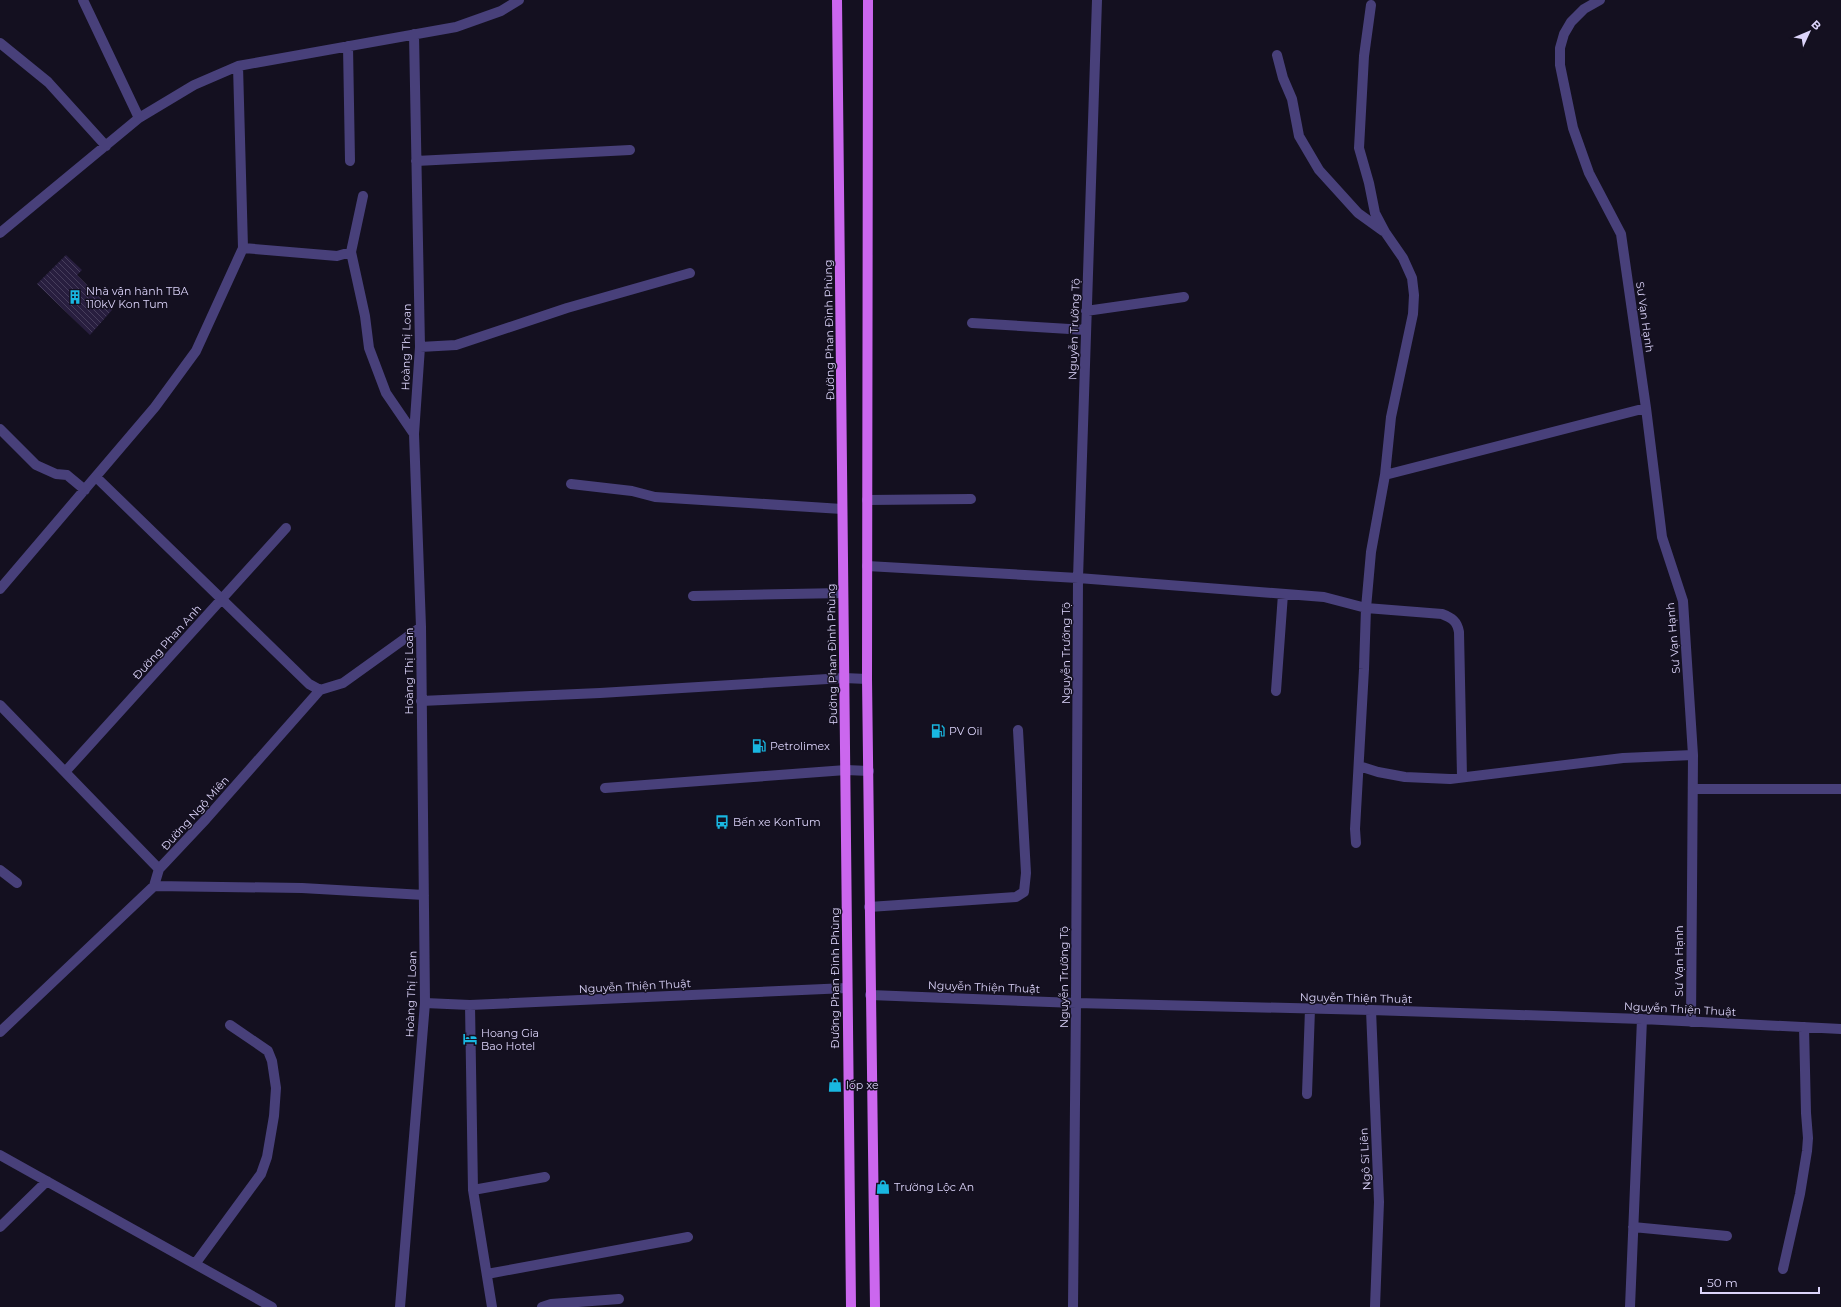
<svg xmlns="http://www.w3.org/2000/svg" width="1841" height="1307" font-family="Montserrat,sans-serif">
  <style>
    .building { fill: url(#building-back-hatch) }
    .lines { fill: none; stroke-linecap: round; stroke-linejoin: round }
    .minor { stroke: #48407a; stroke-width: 10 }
    .major { stroke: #cb67ee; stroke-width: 10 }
    .labels { text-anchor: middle; stroke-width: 3; stroke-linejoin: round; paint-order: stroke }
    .poi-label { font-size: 11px; fill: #dcd4fa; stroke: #141020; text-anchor: start }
    .street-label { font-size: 11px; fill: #dcd4fa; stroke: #141020 }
  </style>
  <defs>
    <pattern id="building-back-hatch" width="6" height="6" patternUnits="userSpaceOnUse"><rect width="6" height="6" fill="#281e3f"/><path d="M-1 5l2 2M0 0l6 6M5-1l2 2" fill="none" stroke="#473e5c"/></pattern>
  </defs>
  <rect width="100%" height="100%" fill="#141020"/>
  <path class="building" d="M66,255L82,270L77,275L112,310L90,335L37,284Z"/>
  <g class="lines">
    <path class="minor" d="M83,0L139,118
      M1600,0L1584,9L1571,22L1564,34L1560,48V65L1573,128L1589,173L1621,234L1646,408L1662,537L1683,601L1693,755L1691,1022
      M0,43L48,82L106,146
      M348,46L350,161
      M1277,55L1283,78L1292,99L1299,136L1319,170L1358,213L1383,231
      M416,161L630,150
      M0,233L139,118L194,85L238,66L456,27L501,11L519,0
      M243,248L337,256L351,252L363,196
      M351,252L365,316L369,348L386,393L414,434
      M1086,311L1184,297
      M972,323L1086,330
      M420,347L456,345L567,308L690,273
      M0,429L36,465L56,474L67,475L85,490
      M1385,475L1646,408
      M96,477L309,684L320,690
      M571,484L632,491L655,497L842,509
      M867,500L971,499
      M867,566L1078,578L1324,597L1366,608L1442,614C1452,618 1457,621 1459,632L1462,777
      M0,589L155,407L196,351L243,248L238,66
      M693,596L843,593
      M1276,691L1283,594
      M421,701L600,693L844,678L867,679
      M0,705L159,869
      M1359,766L1378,772L1405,777L1450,779L1623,758L1693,755
      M65,772L286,528
      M605,788L846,770L869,771
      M1693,789H1841
      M1356,843L1355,829L1364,669L1366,608L1371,552L1385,475L1391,417L1413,314L1414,295L1412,278L1403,258L1385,232L1375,213L1369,183L1359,148L1364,56L1371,5
      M0,870L17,883
      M154,886L302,888L424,895
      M869,907L1016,897L1024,892L1026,873L1018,730
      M870,995L1076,1003L1371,1010L1642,1019L1841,1029
      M425,1003L470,1005L847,988
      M470,1005L473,1190L492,1307
      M1371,1010L1379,1202L1375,1307
      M0,1032L154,886L159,869L206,819L320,690L343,683L421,627
      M1307,1094L1310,1009
      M0,1155L272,1307
      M473,1190L545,1177
      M0,1227L47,1181
      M1633,1227L1727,1236
      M195,1264L261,1174L267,1157L274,1116L276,1088L272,1061L268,1051L230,1025
      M1783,1269L1800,1194L1807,1151L1808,1138L1806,1113L1804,1027
      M487,1274L688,1237
      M400,1307L425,1003L421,627L414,434L420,347L414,34
      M542,1307L551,1304L619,1299
      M1073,1307L1076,1003L1078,578L1097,0
      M1630,1307L1642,1019"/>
    <path class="major" d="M837,0L851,1307
      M868,0L867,679L875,1307"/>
  </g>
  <defs>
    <symbol id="building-bare" viewBox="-9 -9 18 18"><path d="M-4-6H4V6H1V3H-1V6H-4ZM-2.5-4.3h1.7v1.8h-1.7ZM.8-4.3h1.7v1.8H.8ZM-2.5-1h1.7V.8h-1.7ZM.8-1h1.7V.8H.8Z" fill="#19b7e1" stroke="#141020" stroke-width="2.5" paint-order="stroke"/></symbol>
    <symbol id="fuel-bare" viewBox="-9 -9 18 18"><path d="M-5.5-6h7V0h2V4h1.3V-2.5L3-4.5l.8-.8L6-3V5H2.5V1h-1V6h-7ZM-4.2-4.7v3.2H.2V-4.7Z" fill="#19b7e1" stroke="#141020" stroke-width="2.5" paint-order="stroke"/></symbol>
    <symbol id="bus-bare" viewBox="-9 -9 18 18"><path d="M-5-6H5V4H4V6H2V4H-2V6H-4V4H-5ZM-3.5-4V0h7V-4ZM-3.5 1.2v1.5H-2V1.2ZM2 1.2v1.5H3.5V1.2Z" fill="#19b7e1" stroke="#141020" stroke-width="2.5" paint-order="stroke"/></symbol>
    <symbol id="hotel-bare" viewBox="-9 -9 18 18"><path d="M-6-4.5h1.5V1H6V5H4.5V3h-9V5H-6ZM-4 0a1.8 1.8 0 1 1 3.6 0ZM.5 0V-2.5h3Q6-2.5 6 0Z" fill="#19b7e1" stroke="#141020" stroke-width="2.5" paint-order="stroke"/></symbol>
    <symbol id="shop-bare" viewBox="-9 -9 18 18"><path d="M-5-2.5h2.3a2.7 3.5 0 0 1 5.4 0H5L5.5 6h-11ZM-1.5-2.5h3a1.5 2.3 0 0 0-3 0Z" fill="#19b7e1" stroke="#141020" stroke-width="2.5" paint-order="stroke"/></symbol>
  </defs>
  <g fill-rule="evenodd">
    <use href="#building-bare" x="65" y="287" width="20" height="20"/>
    <use href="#fuel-bare" x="928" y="721" width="20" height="20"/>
    <use href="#fuel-bare" x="749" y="736" width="20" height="20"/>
    <use href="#bus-bare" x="712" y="812" width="20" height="20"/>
    <use href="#hotel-bare" x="460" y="1029" width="20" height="20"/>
    <use href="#shop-bare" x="825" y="1075" width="20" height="20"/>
    <use href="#shop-bare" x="873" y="1177" width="20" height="20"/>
  </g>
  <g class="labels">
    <g class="poi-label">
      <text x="86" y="295">Nhà vận hành TBA<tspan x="86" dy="13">110kV Kon Tum</tspan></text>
      <text x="949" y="735">PV Oil</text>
      <text x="770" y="750">Petrolimex</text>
      <text x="733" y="826">Bến xe KonTum</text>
      <text x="481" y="1037">Hoang Gia<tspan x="481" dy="13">Bao Hotel</tspan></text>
      <text x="846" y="1089">lốp xe</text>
      <text x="894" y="1191">Trường Lộc An</text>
    </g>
    <g class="street-label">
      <text transform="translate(1645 317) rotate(82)" y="4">Sư Vạn Hạnh</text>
      <text transform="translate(1074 329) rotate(-88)" y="4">Nguyễn Trường Tộ</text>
      <text transform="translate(829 330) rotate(-91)" y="4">Đường Phan Đình Phùng</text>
      <text transform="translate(406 347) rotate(-89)" y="4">Hoàng Thị Loan</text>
      <text transform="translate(1673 638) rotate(-95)" y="4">Sư Vạn Hạnh</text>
      <text transform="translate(167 642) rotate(-48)" y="4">Đường Phan Anh</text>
      <text transform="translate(1066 653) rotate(-90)" y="4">Nguyễn Trường Tộ</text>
      <text transform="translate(832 654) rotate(-91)" y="4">Đường Phan Đình Phùng</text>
      <text transform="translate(409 671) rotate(-90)" y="4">Hoàng Thị Loan</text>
      <text transform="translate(195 813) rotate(-48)" y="4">Đường Ngộ Miên</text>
      <text transform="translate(1679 961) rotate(-90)" y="4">Sư Vạn Hạnh</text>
      <text transform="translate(1064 977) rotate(-90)" y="4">Nguyễn Trường Tộ</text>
      <text transform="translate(835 978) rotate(-90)" y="4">Đường Phan Đình Phùng</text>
      <text transform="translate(635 986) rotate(-3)" y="4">Nguyễn Thiện Thuật</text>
      <text transform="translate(984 987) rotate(2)" y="4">Nguyễn Thiện Thuật</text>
      <text transform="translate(411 994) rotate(-88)" y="4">Hoàng Thị Loan</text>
      <text transform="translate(1356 998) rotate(1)" y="4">Nguyễn Thiện Thuật</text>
      <text transform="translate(1680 1009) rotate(3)" y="4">Nguyễn Thiện Thuật</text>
      <text transform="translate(1365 1159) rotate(-93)" y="4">Ngô Sĩ Liên</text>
    </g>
  </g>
  <g transform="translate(1809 32) rotate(46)" stroke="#141020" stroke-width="3" paint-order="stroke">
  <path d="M0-3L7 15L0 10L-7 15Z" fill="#dcd4fa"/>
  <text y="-6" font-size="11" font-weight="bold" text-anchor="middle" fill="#dcd4fa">B</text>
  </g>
  <path d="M1701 1287v6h118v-6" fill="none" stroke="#dcd4fa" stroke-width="2"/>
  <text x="1707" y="1287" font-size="12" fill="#dcd4fa" stroke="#141020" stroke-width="3" paint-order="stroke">50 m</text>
</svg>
